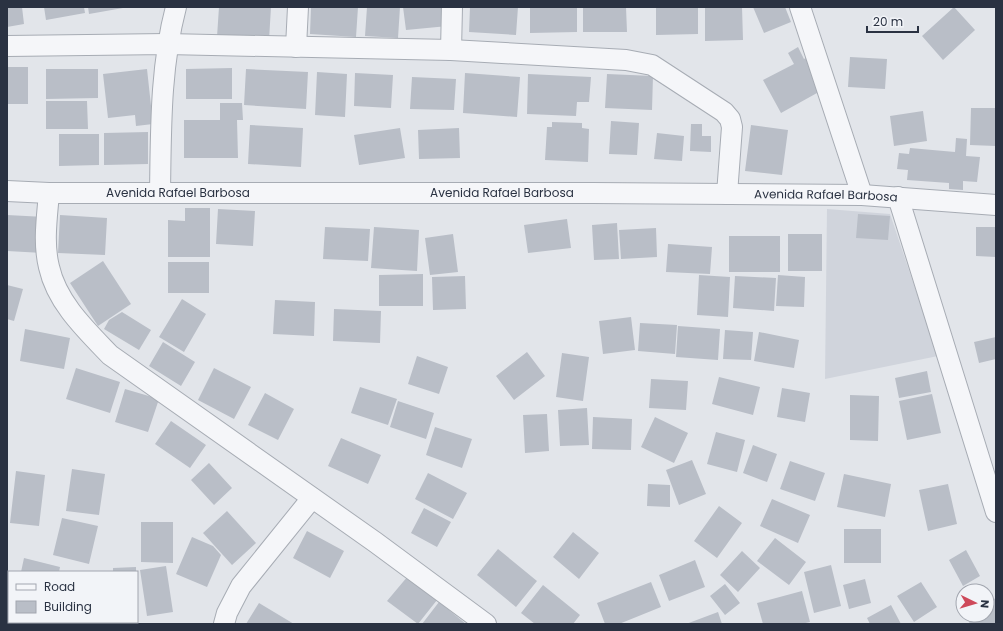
<svg xmlns="http://www.w3.org/2000/svg" width="1003" height="631" font-family="Poppins,sans-serif">
  <style>
    .built { fill: #d0d4dc }
    .building { fill: #b9bec7 }
    .lines { fill: none; stroke-linecap: round; stroke-linejoin: round }
    .minor-casing { stroke: #a7acb4; stroke-width: 22 }
    .minor { stroke: #f5f6f9; stroke-width: 20 }
    .labels { text-anchor: middle; stroke-width: 3; stroke-linejoin: round; paint-order: stroke }
    .street-label { font-size: 12px; fill: #2a3242; stroke: #f2f4f8 }
  </style>
  <rect width="100%" height="100%" fill="#e2e5ea"/>
  <path class="built" d="M827,209L890,214L938,356L825,379Z"/>
  <path class="building" d="M7,7H22L24,24L7,27Z
    M44,7H84L85,13L46,20Z
    M88,7H123V8L89,14Z
    M219,7H271L269,40L217,37Z
    M311,7H358L356,37L310,34Z
    M367,7H400L398,38L365,36Z
    M403,7H446L448,26L406,30Z
    M470,7H518L516,35L469,32Z
    M530,7H577V32L530,33Z
    M583,7H626L627,32H583Z
    M656,7H698V34L656,35Z
    M705,7H742L743,40L705,41Z
    M753,7H785L791,22L764,33Z
    M954,7L975,30L943,60L922,36Z
    M798,47L804,59L809,56L826,88L781,113L763,80L794,64L788,53Z
    M850,57L887,59L885,89L848,87Z
    M7,67H28V104H7Z
    M232,68V99H186V69Z
    M46,69H98V98L46,99Z
    M147,69L153,124L136,126L135,115L108,118L103,74Z
    M246,69L308,72L306,109L244,105Z
    M317,72L347,74L345,117L315,115Z
    M355,73L393,75L391,108L354,106Z
    M465,73L520,77L517,117L463,113Z
    M528,74L591,77L589,102H577L576,116L527,114Z
    M607,74L653,76L652,110L605,108Z
    M412,77L456,79L454,110L410,109Z
    M46,101H87L88,129H46Z
    M220,103H242L243,120H237L238,158H184V120H220Z
    M971,108H996V146L970,145Z
    M923,111L927,141L894,146L890,116Z
    M611,121L639,123L637,155L609,154Z
    M552,122L582,123V128L589,129L588,162L545,160L547,127H552Z
    M691,124H702V136H711V152L690,151Z
    M250,125L303,128L301,167L248,164Z
    M751,125L788,130L782,175L745,171Z
    M400,128L405,158L359,165L354,135Z
    M459,128L460,158L419,159L418,130Z
    M148,132V164L104,165V133Z
    M657,133L684,136L682,161L654,159Z
    M59,134H99V165L59,166Z
    M956,138L967,139L966,156L980,157L977,182L963,181V190L949,189V183L907,180L908,170L897,169L899,153L909,154L910,148L955,152Z
    M185,208H210V257H168V220L185,221Z
    M218,209L255,211L253,246L216,244Z
    M858,214L890,216L888,240L856,238Z
    M7,215L45,217L43,253L7,251Z
    M60,215L107,218L105,255L58,253Z
    M567,219L571,248L528,253L524,225Z
    M617,223L619,259L594,260L592,225Z
    M325,227L370,229L368,261L323,259Z
    M374,227L419,230L417,271L371,268Z
    M976,227H996V257L976,256Z
    M656,228L657,257L621,259L619,230Z
    M453,234L458,272L430,275L425,238Z
    M788,234H822V271H788Z
    M729,236H780V272H729Z
    M668,244L712,247L710,274L666,272Z
    M103,261L131,304L98,326L70,283Z
    M168,262H209V293H168Z
    M423,274V306H379V275Z
    M699,275L730,277L728,317L697,315Z
    M778,275L805,277L804,307L776,306Z
    M465,276L466,309L433,310L432,277Z
    M735,276L776,278L774,311L733,308Z
    M7,285L23,289L14,321L7,319Z
    M182,299L206,314L184,352L159,337Z
    M275,300L315,302L314,336L273,334Z
    M334,309L381,311L380,343L333,341Z
    M122,312L151,330L139,350L104,329L109,320Z
    M631,317L635,350L603,354L599,321Z
    M640,323L677,325L675,354L638,351Z
    M678,326L720,329L718,360L676,357Z
    M25,329L70,338L64,369L20,361Z
    M725,330L753,332L751,360L723,359Z
    M759,332L799,340L794,368L754,361Z
    M996,337V359L979,363L974,342Z
    M163,342L195,362L181,386L149,366Z
    M527,352L545,376L514,400L496,376Z
    M562,353L589,357L583,401L556,397Z
    M417,356L448,367L439,394L408,384Z
    M76,368L120,382L110,413L66,399Z
    M214,368L251,387L234,419L198,400Z
    M927,371L931,392L899,398L895,378Z
    M719,377L760,387L753,415L712,404Z
    M651,379L688,381L686,410L649,408Z
    M360,387L397,399L388,425L351,413Z
    M782,388L810,393L805,422L777,417Z
    M125,389L159,399L148,432L115,422Z
    M265,393L294,409L278,440L248,425Z
    M932,394L941,433L907,440L899,401Z
    M850,395L879,396L878,441L850,440Z
    M398,401L434,413L426,439L390,427Z
    M587,408L589,445L560,446L558,410Z
    M547,414L549,451L525,453L523,415Z
    M593,417L632,419L631,450L592,449Z
    M655,417L688,433L674,463L641,447Z
    M171,421L206,445L190,468L155,444Z
    M435,427L472,439L462,468L426,455Z
    M716,432L745,440L737,472L707,464Z
    M341,438L381,455L368,484L328,466Z
    M753,445L777,454L767,482L743,473Z
    M692,460L706,494L679,505L666,470Z
    M790,461L825,473L815,501L780,489Z
    M209,463L232,488L214,505L191,480Z
    M72,469L105,474L99,515L66,511Z
    M16,471L45,475L39,526L10,523Z
    M428,473L467,493L453,519L415,499Z
    M844,474L891,484L885,517L837,507Z
    M648,484L670,485V507L647,506Z
    M948,484L957,524L928,531L919,490Z
    M772,499L810,515L798,543L760,526Z
    M719,506L742,523L717,558L694,541Z
    M424,508L451,522L437,547L411,533Z
    M227,511L256,543L232,565L203,533Z
    M62,518L98,526L89,564L53,555Z
    M141,522H173V563L141,562Z
    M844,529H881V563H844Z
    M307,531L344,551L330,578L293,558Z
    M573,532L599,553L579,579L553,557Z
    M192,537L213,546L221,555L207,587L176,574Z
    M775,538L806,562L789,585L757,561Z
    M498,549L537,581L516,607L477,575Z
    M966,550L980,576L963,586L949,560Z
    M742,551L760,568L738,592L720,575Z
    M24,558L60,567L59,572H21Z
    M695,560L705,587L669,601L659,575Z
    M831,565L841,606L814,613L804,572Z
    M166,566L173,612L147,616L140,570Z
    M136,567V572H113V568Z
    M408,576L437,600L418,624L387,601Z
    M865,579L871,603L849,609L843,585Z
    M651,582L661,607L619,624H605L597,603Z
    M921,582L937,607L914,622L897,596Z
    M725,584L740,603L725,615L710,596Z
    M543,585L580,615L573,624H535L521,613Z
    M802,591L810,622L801,624H763L757,603Z
    M996,598V624H970L966,615H987V602Z
    M439,602L466,624H422Z
    M259,603L294,624H246Z
    M891,605L901,624H870L867,618Z
    M718,612L722,624H686Z
    M54,622H84V624H53Z"/>
  <g class="lines">
    <defs>
      <g id="minor">
        <path d="M800,7L862,195"/>
        <path d="M7,46L167,44L451,50L626,60L652,65L724,112L730,119L732,127L727,194"/>
        <path d="M296,47L298,7"/>
        <path d="M451,50L452,7"/>
        <path id="s1" d="M7,191L49,193H593L862,195L996,205"/>
        <path d="M49,193C47,217 43,243 49,267C57,303 86,330 110,355L375,542L486,624"/>
        <path d="M160,193C161,130 160,68 176,7"/>
        <path d="M898,197L996,512"/>
        <path d="M224,624L227,613L241,586L312,498"/>
      </g>
    </defs>
    <use href="#minor" class="minor-casing"/>
    <use href="#minor" class="minor"/>
  </g>
  <g class="labels">
    <g class="street-label">
      <text dy="4" stroke="none"><textPath href="#s1" startOffset="171">Avenida Rafael Barbosa</textPath></text>
      <text dy="4" stroke="none"><textPath href="#s1" startOffset="495">Avenida Rafael Barbosa</textPath></text>
      <text dy="4" stroke="none"><textPath href="#s1" startOffset="819">Avenida Rafael Barbosa</textPath></text>
    </g>
  </g>
  <rect width="1003" height="631" fill="none" stroke="#2a3242" stroke-width="16"/>
  <rect x="8" y="571" width="130" height="52" fill="#f2f4f8" stroke="#a2a6af"/>
  <rect x="16" y="584" width="20" height="6" fill="#f5f6f9" stroke="#a2a6af"/>
  <text x="44" y="591" font-size="12" fill="#2a3242">Road</text>
  <rect x="16" y="601" width="20" height="12" fill="#b9bec7" stroke="#a2a6af"/>
  <text x="44" y="611" font-size="12" fill="#2a3242">Building</text>
  <g transform="translate(975 603) rotate(95)"><circle r="19" fill="#f2f4f8" stroke="#a2a6af"/>
  <path d="M0-3L7 15L0 10L-7 15Z" fill="#ce495a"/>
  <text y="-6" font-size="11" font-weight="bold" text-anchor="middle" fill="#2a3242">N</text>
  </g>
  <path d="M867 26v6h51v-6" fill="none" stroke="#2a3242" stroke-width="2"/>
  <text x="873" y="26" font-size="12" fill="#2a3242" stroke="#f2f4f8" stroke-width="3" paint-order="stroke">20 m</text>
</svg>
